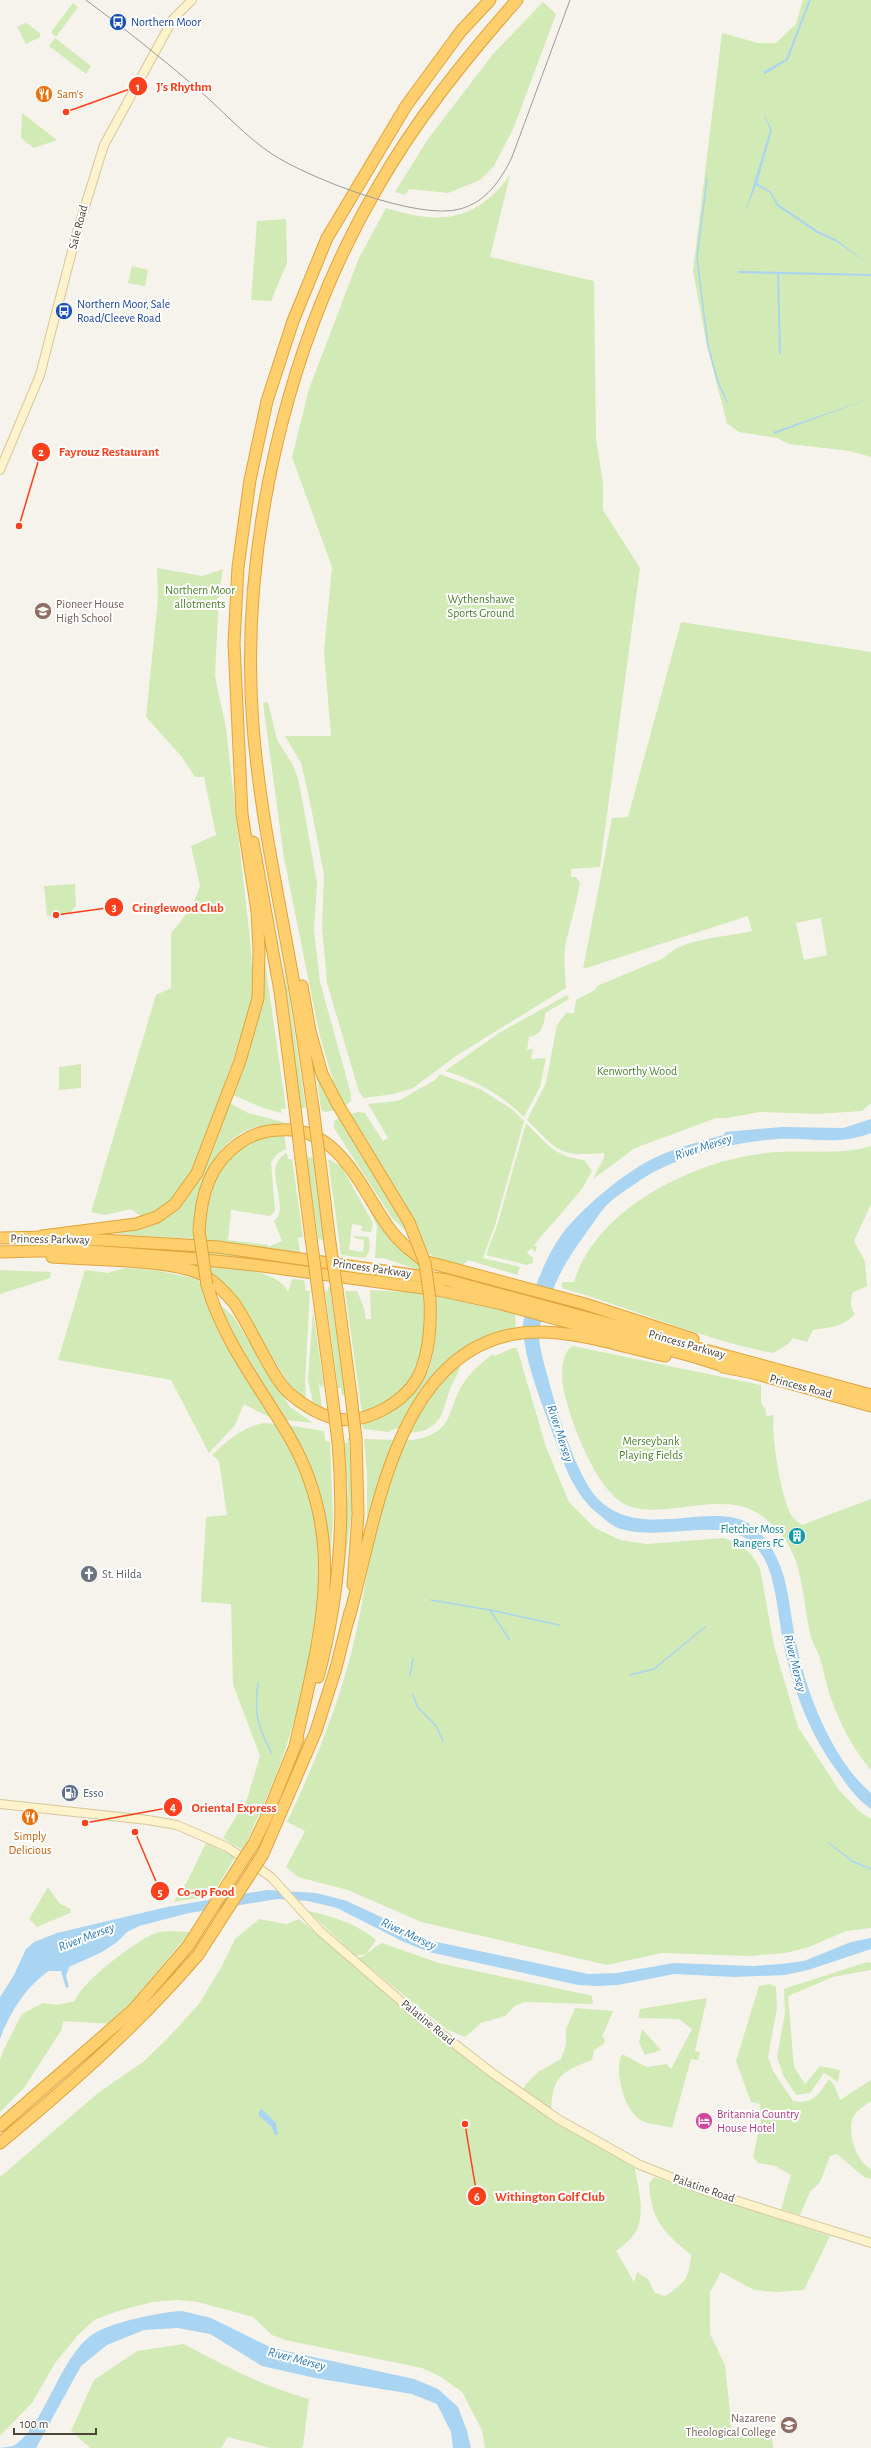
<svg xmlns="http://www.w3.org/2000/svg" width="871" height="2448" font-family="'Alegreya Sans',sans-serif">
  <style>
    .green { fill: #d2eab5; fill-rule: evenodd }
    .water { fill: #a9d4f2 }
    .lines { fill: none; stroke-linecap: round; stroke-linejoin: round }
    .stream { stroke: #a9d4f2; stroke-width: 1.5 }
    .secondary-casing { stroke: #d6c79b; stroke-width: 10 }
    .highway-casing { stroke: #e0a43c; stroke-width: 13 }
    .secondary { stroke: #fff3cd; stroke-width: 8 }
    .highway { stroke: #ffcf6e; stroke-width: 11 }
    .tram { stroke: #9a9a9a; stroke-width: 1 }
    .highway-bridge-casing { stroke: #e0a43c; stroke-width: 13; stroke-linecap: butt }
    .highway-bridge { stroke: #ffcf6e; stroke-width: 11 }
    .labels { text-anchor: middle; stroke-width: 4; stroke-linejoin: round; paint-order: stroke }
    .transit-label { font-size: 12px; fill: #164399; stroke: #fff; text-anchor: start }
    .food-label { font-size: 12px; fill: #c56008; stroke: #fff; text-anchor: start }
    .street-label { font-size: 12px; fill: #4b4439; stroke: #fff }
    .park-label { font-size: 12px; fill: #4a7f2a; stroke: #fff }
    .education-label { font-size: 12px; fill: #785e54; stroke: #fff; text-anchor: start }
    .culture-label { font-size: 12px; fill: #0d838f; stroke: #fff; text-anchor: end }
    .worship-label { font-size: 12px; fill: #5b616d; stroke: #fff; text-anchor: start }
    .service-label { font-size: 12px; fill: #4e5e75; stroke: #fff; text-anchor: start }
    .hotel-label { font-size: 12px; fill: #b23c85; stroke: #fff; text-anchor: start }
    .water-label { font-size: 13px; font-style: italic; fill: #2e7ab2; stroke: #fff }
    .leader { fill: none; stroke: #fc3f1d; stroke-width: 1.5 }
    .callout-dot { fill: #fc3f1d; stroke: #fff; stroke-width: 1.5 }
    .mark-label { font-size: 12px; text-anchor: middle; font-weight: bold; fill: #fff }
    .callout-label { font-size: 13px; text-anchor: middle; font-weight: bold; fill: #fc3f1d; stroke: #fff; stroke-width: 4; stroke-linejoin: round; paint-order: stroke }
  </style>
  <rect width="100%" height="100%" fill="#f6f3ec"/>
  <path class="green" d="M803,0H871V457L850,451L789,444L777,438L739,432L727,423L707,346L693,271L722,33L758,43H776L796,24Z
    M543,2L556,14L514,127L494,166L480,180L448,193L409,189L405,195L395,192L428,139L493,54Z
    M73,3L78,7L56,37L51,32Z
    M26,23L40,33V37L26,44L17,27Z
    M55,38L91,66L86,74L49,46Z
    M22,113L57,140L34,148L21,138Z
    M510,175L490,257L594,281L596,439L603,484V510L640,568L600,867L571,869V877H576L580,882C577,902 571,921 566,942C563,957 565,973 566,988L456,1056L413,1088L394,1094L364,1098L359,1092L327,983L322,927L324,875L310,802L301,763L285,736H331L324,651L332,567L292,457L309,389L359,258L386,208C439,225 476,222 510,175Z
    M286,219L287,263L271,301L251,300L257,221Z
    M132,266L148,270L145,286L128,283Z
    M157,568L202,576L223,569L219,593L215,676L226,728L250,939L254,1001L191,1178L165,1206L142,1217L131,1209L105,1215L91,1212L156,995L171,988V933L192,907L200,886L191,846L216,835L204,777H195L182,757L146,717L158,599Z
    M681,622L871,652V1103L862,1111L817,1114L760,1112L727,1118H716L635,1148L593,1179L604,1158V1153C557,1157 559,1151 527,1120L546,1083L557,1025L566,1013H574L576,1000L595,990L597,986L664,958C681,938 727,937 752,931L748,916L583,969L612,818L628,817ZM825,917L821,919L827,955L804,960L796,923Z
    M268,702L277,740L293,765L299,782L317,883L314,930L320,982L351,1094V1101L345,1106L337,1093L320,1037L284,858L263,703Z
    M75,884L76,906L69,914L47,916L44,886Z
    M265,962L286,1109H281L282,1113L263,1108L231,1094L262,963Z
    M284,963L306,1108H300L289,1031Z
    M567,995L569,999L545,1013C545,1024 541,1036 529,1037L527,1050L533,1049L531,1059L546,1058L540,1087L524,1117C502,1095 475,1080 445,1071L499,1033Z
    M81,1064V1088L59,1090V1067Z
    M316,1070L336,1110L326,1112L321,1110Z
    M440,1074L480,1089L513,1110L524,1121L495,1225L483,1258L520,1267L517,1275L468,1260L463,1265L442,1260L427,1253L411,1216L350,1114L358,1112L365,1113L383,1141L388,1138L368,1104L398,1101L435,1080Z
    M230,1103L248,1113L283,1122V1124C217,1121 194,1185 195,1239L115,1234L161,1220L179,1207L200,1176Z
    M340,1118L408,1229L406,1231L392,1218L334,1128V1121Z
    M526,1123C546,1143 555,1157 584,1160L592,1171L582,1189L534,1245L537,1247L535,1253L532,1248L528,1251L527,1253L533,1258V1263L527,1265L486,1255L497,1226Z
    M284,1132L286,1149L277,1154L271,1162L275,1211L270,1216L231,1210L228,1240L268,1245V1247L282,1241L274,1221L278,1217C286,1197 262,1165 287,1153L288,1159H292L303,1237L298,1238L300,1252L204,1241L207,1200L216,1172L246,1142Z
    M871,1146V1204L854,1241L865,1262L867,1286L853,1292C851,1300 849,1307 855,1314C842,1328 830,1327 813,1330L807,1342L793,1338L787,1345L773,1353C700,1339 632,1308 562,1288V1282H574C597,1205 703,1156 778,1152C809,1150 841,1155 871,1146Z
    M310,1157L313,1158L324,1241L318,1238L307,1159Z
    M328,1159L341,1166L373,1223L371,1232L361,1231L362,1226L352,1224L349,1250L363,1252L364,1240L354,1238V1236L368,1237C371,1242 370,1253 365,1258L341,1255Z
    M365,1201L419,1260L422,1271L383,1258H375L377,1226Z
    M206,1251L302,1263V1266L206,1255Z
    M207,1264C228,1266 279,1270 288,1292L292,1279L304,1280L306,1291H310L305,1381L306,1400L290,1385L260,1339L209,1275Z
    M125,1268L154,1270L198,1279C215,1329 244,1373 271,1418L244,1404L235,1425L209,1453L171,1380L58,1360L85,1270L108,1273Z
    M0,1270L51,1272L50,1278L0,1294Z
    M328,1287L330,1288L345,1395H342L341,1388H338L325,1291H328Z
    M370,1290L425,1293C427,1351 423,1392 362,1413L345,1291H357L364,1308L366,1319H371Z
    M436,1295L471,1300L515,1312L516,1332L469,1350L403,1428L391,1430L390,1432L363,1429L362,1421C377,1413 395,1407 409,1397C438,1376 437,1327 436,1295Z
    M219,1304L233,1316L290,1407L313,1423L285,1420L225,1321Z
    M313,1311L324,1386L320,1387L318,1377L322,1409L313,1403L308,1380Z
    M573,1346L761,1385V1403L766,1410V1416L774,1415C770,1434 782,1499 791,1515C793,1518 799,1523 802,1525L871,1499V1770C853,1750 839,1721 830,1696C826,1684 824,1671 820,1658C817,1650 812,1642 810,1633C800,1586 805,1549 762,1516C745,1503 723,1503 702,1505C680,1507 650,1514 629,1506C597,1494 571,1423 564,1391C561,1378 560,1353 573,1346Z
    M513,1348H517L546,1447L569,1502L595,1528L620,1540L647,1544L724,1538L739,1544L751,1554L760,1568L774,1646L798,1727L839,1790L859,1811L871,1819V1928L846,1931L809,1947L786,1953L750,1956L662,1953L607,1965L421,1922L348,1890L298,1877L286,1867L305,1831L287,1822C314,1765 338,1707 353,1646C363,1606 367,1565 376,1524C383,1495 396,1467 407,1439C412,1441 417,1439 422,1438C453,1429 448,1410 461,1387C469,1374 480,1363 493,1354L494,1356Z
    M461,1366C458,1374 453,1381 450,1389C442,1413 442,1430 410,1433C423,1408 436,1381 461,1366Z
    M264,1423L276,1424C288,1445 302,1468 309,1491C334,1568 311,1671 286,1747C275,1782 258,1816 243,1850L223,1838L247,1799L260,1756L233,1684L231,1604L201,1602L206,1517L227,1515L219,1461L212,1455C228,1440 242,1427 264,1423Z
    M287,1425L324,1431L325,1441L330,1442L333,1519L329,1570C327,1510 318,1476 287,1425Z
    M349,1438L352,1508L342,1587L348,1488L344,1443H348L347,1439Z
    M364,1439L397,1440L369,1520L367,1518V1473Z
    M206,1843L235,1857L212,1896L173,1902L187,1882Z
    M48,1887L59,1903L71,1909L70,1913L37,1927L29,1919Z
    M308,1911C333,1916 357,1924 376,1940L366,1954L356,1956Z
    M259,1919L286,1924L299,1919L374,1982L558,2123L635,2168C638,2189 648,2219 632,2237C628,2242 621,2247 616,2251L634,2282L637,2272L648,2279L655,2293L665,2296C685,2283 689,2279 691,2255C664,2232 651,2221 649,2183L654,2177L830,2236L804,2290L777,2292L754,2290L721,2272L710,2292V2334L725,2365L732,2431L772,2437L773,2448H781H485L482,2430L462,2392L441,2377L422,2368L285,2340L272,2335L253,2317L198,2302L177,2300L152,2302L118,2311L94,2320L78,2335L55,2363L32,2403L0,2436V2177L98,2093L143,2062L167,2039L199,2004L222,1966L235,1939Z
    M190,1932L113,2024L63,2021L62,2029L24,2088L0,2112V2060L4,2049L22,2014L43,2003L57,2005L75,2001C80,1983 138,1939 156,1933C166,1930 180,1932 190,1932Z
    M382,1943L439,1963L589,1995L592,1996L593,2004L525,2002L515,2006L505,2016L481,2023L465,2037L446,2029L358,1958C368,1955 372,1948 382,1943Z
    M867,1962L871,1963V1970L833,1977L788,1996L794,2067L805,2084L820,2066L840,2070L838,2082L824,2073L810,2093L796,2095L783,2075L777,2057L785,2013L784,1989Z
    M770,1984L776,1987L777,2008L768,2057L773,2071L793,2101C814,2104 818,2095 829,2079L834,2085L840,2100L871,2080V2101C865,2105 856,2111 853,2118C847,2132 856,2162 871,2169V2179L864,2177L837,2154L830,2156L820,2182L810,2192L800,2215L781,2209L791,2175L775,2166L758,2163L753,2157L761,2120L760,2104L751,2102L736,2061L759,1986Z
    M707,1998L695,2051L700,2052L698,2060L691,2059L672,2128C663,2125 653,2125 645,2122C625,2116 613,2071 622,2054L647,2067L667,2064L671,2069L692,2029L679,2019L638,2018L640,2009Z
    M575,2008L613,2011L602,2037L605,2039L604,2044L594,2050L592,2060C558,2073 552,2078 551,2114L521,2093L526,2084L538,2072L561,2059L566,2045V2029Z
    M642,2029L661,2050L645,2055L639,2042Z
    M184,2344C225,2366 264,2387 309,2399L303,2446L301,2448H270L228,2437L221,2448H90L71,2431L94,2380L137,2351Z"/>
  <path class="water" d="M809,0H811L788,60L765,74L763,72L786,59Z
    M763,113L772,130L757,183L771,192L778,204L818,231L837,240L871,266L837,242L817,233L777,206L770,193L756,185L745,213L770,130Z
    M738,271L871,274V276L779,274L781,354H779L777,274L738,273Z
    M871,398L774,434L773,432Z
    M871,1119V1133C845,1143 824,1140 797,1139C779,1138 762,1140 744,1143C709,1149 669,1161 639,1181C628,1189 614,1197 605,1207C598,1215 592,1225 586,1233C567,1260 559,1272 548,1303C545,1313 539,1324 539,1334C539,1346 543,1359 546,1371C555,1404 575,1475 598,1499C645,1546 723,1492 759,1532C790,1566 787,1600 796,1642C805,1690 832,1760 871,1793V1809C858,1800 849,1788 840,1775C810,1736 793,1690 783,1641C779,1619 777,1597 771,1575C748,1500 676,1545 621,1529C614,1527 606,1521 601,1516C571,1494 563,1459 550,1426C540,1399 524,1357 523,1328C523,1314 530,1300 535,1288C543,1267 552,1246 566,1229C586,1205 622,1175 650,1160C672,1149 700,1141 724,1135L725,1132L782,1127L843,1128Z
    M267,1890L316,1893L347,1901L432,1941L588,1974L617,1973L674,1963L753,1966L781,1964L804,1961L851,1942L871,1938V1949L808,1970L785,1975L734,1977L674,1974L618,1985L597,1986L578,1985L429,1952L404,1942L337,1908L308,1901L278,1899L189,1913L139,1926L127,1932L116,1943L100,1953L69,1967L66,1976L69,1987L66,1988L61,1971H49C26,1986 9,2014 0,2039V1997L14,1975L26,1949L34,1942L57,1933L167,1907Z
    M262,2109L276,2123L278,2135H275L271,2126L259,2116V2111Z
    M182,2311L211,2318L272,2348L414,2379L438,2389L458,2407L467,2431L471,2448H453L451,2432L437,2404L412,2394L315,2378L262,2366L210,2334L178,2328L144,2330L107,2345L81,2366L36,2448H0C4,2447 11,2447 15,2445C43,2427 58,2363 89,2337C105,2323 160,2312 182,2311Z"/>
  <g class="lines">
    <path class="stream" d="M707,179L697,258L708,346L718,382L727,402
      M431,1600L490,1610L509,1639
      M490,1610L559,1625
      M410,1675L413,1659
      M630,1675L654,1669L705,1627
      M258,1683C254,1715 257,1725 272,1754
      M413,1695L417,1706L436,1726L443,1741
      M829,1843L852,1861L871,1869"/>
    <defs>
      <path id="secondary" d="M0,470L40,375L77,232L104,145L173,19L192,0
        M0,1804L148,1820L177,1825L227,1847L271,1877L320,1931L416,2014L491,2072L558,2119L640,2165L709,2192L871,2243"/>
      <path id="highway" d="M253,842L280,991L295,1108
        M302,986L310,1031L322,1074L338,1105L409,1222
        M313,1107C307,1068 302,1029 295,990C280,902 260,816 253,726C239,548 286,345 376,190C415,121 465,59 517,0
        M301,1159L311,1238
        M320,1162L330,1243
        M199,1231C201,1195 209,1164 241,1142C253,1134 267,1130 281,1130C339,1126 361,1189 389,1228C399,1242 411,1251 424,1261L585,1304L693,1339
        M42,1236L136,1224L157,1217L175,1204L197,1173L240,1061L258,998L259,949L257,911L242,814L234,643L238,567L250,480L267,401L293,321L327,238L406,106L461,31L490,0
        M0,1238L49,1237
        M68,1238L218,1247L447,1280L871,1395
        M0,1252L76,1250L186,1258L254,1265L438,1290L498,1303L695,1357L730,1368
        M52,1257C89,1260 176,1259 205,1276C216,1283 225,1292 234,1303C250,1325 272,1378 289,1393C303,1405 319,1415 337,1419C368,1424 407,1401 420,1373C430,1349 431,1324 430,1299
        M207,1285C223,1341 261,1388 290,1438C349,1541 320,1637 295,1746
        M337,1290L351,1395
        M318,1291L331,1387
        M723,1367L753,1373L871,1406
        M353,1585L358,1514L356,1439
        M349,1618C377,1516 398,1333 538,1332C581,1332 624,1347 665,1356
        M318,1677C339,1600 345,1521 338,1442
        M254,1843L266,1818L298,1739
        M263,1854L316,1731L336,1668L350,1612
        M0,2126L133,2010L188,1946
        M0,2143C71,2084 138,2025 198,1955"/>
    </defs>
    <use href="#secondary" class="secondary-casing"/>
    <use href="#highway" class="highway-casing"/>
    <use href="#secondary" class="secondary"/>
    <use href="#highway" class="highway"/>
    <path class="tram" d="M86,0C125,29 163,59 200,91C224,112 245,136 272,154C308,178 419,221 460,209C486,202 501,180 512,157L570,0"/>
    <defs>
      <path id="highway-bridge" d="M313,1107L320,1162
        M295,1108L301,1159
        M409,1222L425,1263L430,1299
        M199,1231L207,1285
        M311,1238L318,1291
        M330,1243L337,1290
        M331,1387L338,1442
        M351,1395L356,1439
        M188,1946L254,1843
        M198,1955L263,1854"/>
    </defs>
    <use href="#highway-bridge" class="highway-bridge-casing"/>
    <use href="#highway-bridge" class="highway-bridge"/>
  </g>
  <defs>
    <symbol id="bus-disc" viewBox="-11 -11 22 22"><circle r="9.5" fill="#1a4fb4" stroke="#fff"/><path d="M-5-6H5V4H4V6H2V4H-2V6H-4V4H-5ZM-3.5-4V0h7V-4ZM-3.5 1.2v1.5H-2V1.2ZM2 1.2v1.5H3.5V1.2Z" fill="#fff"/></symbol>
    <symbol id="restaurant-disc" viewBox="-11 -11 22 22"><circle r="9.5" fill="#e8710a" stroke="#fff"/><path d="M-5-6h1v4h1v-4h1v4h1v-4h1v5L-1.5 .5V6h-2V.5L-5-1ZM5-6V6H3V1.5H1.5Q1.5-4 5-6Z" fill="#fff"/></symbol>
    <symbol id="school-disc" viewBox="-11 -11 22 22"><circle r="9.5" fill="#8d6e63" stroke="#fff"/><path d="M0-5L7-2L0 1L-7-2ZM-4 1L0 2.5L4 1V4Q0 6-4 4Z" fill="#fff"/></symbol>
    <symbol id="building-disc" viewBox="-11 -11 22 22"><circle r="9.5" fill="#0f9aa8" stroke="#fff"/><path d="M-4-6H4V6H1V3H-1V6H-4ZM-2.5-4.3h1.7v1.8h-1.7ZM.8-4.3h1.7v1.8H.8ZM-2.5-1h1.7V.8h-1.7ZM.8-1h1.7V.8H.8Z" fill="#fff"/></symbol>
    <symbol id="church-disc" viewBox="-11 -11 22 22"><circle r="9.5" fill="#6b7280" stroke="#fff"/><path d="M-1.2-6h2.4v3.5h3.3v2.4h-3.3V6h-2.4V-.1h-3.3v-2.4h3.3Z" fill="#fff"/></symbol>
    <symbol id="fuel-disc" viewBox="-11 -11 22 22"><circle r="9.5" fill="#5c6f8a" stroke="#fff"/><path d="M-5.5-6h7V0h2V4h1.3V-2.5L3-4.5l.8-.8L6-3V5H2.5V1h-1V6h-7ZM-4.2-4.7v3.2H.2V-4.7Z" fill="#fff"/></symbol>
    <symbol id="hotel-disc" viewBox="-11 -11 22 22"><circle r="9.5" fill="#d1479c" stroke="#fff"/><path d="M-6-4.5h1.5V1H6V5H4.5V3h-9V5H-6ZM-4 0a1.8 1.8 0 1 1 3.6 0ZM.5 0V-2.5h3Q6-2.5 6 0Z" fill="#fff"/></symbol>
    <symbol id="university-disc" viewBox="-11 -11 22 22"><circle r="9.5" fill="#8d6e63" stroke="#fff"/><path d="M0-5L7-2L0 1L-7-2ZM-4 1L0 2.5L4 1V4Q0 6-4 4Z" fill="#fff"/></symbol>
  </defs>
  <g fill-rule="evenodd">
    <use href="#bus-disc" x="108" y="12" width="20" height="20"/>
    <use href="#restaurant-disc" x="34" y="84" width="20" height="20"/>
    <use href="#bus-disc" x="54" y="301" width="20" height="20"/>
    <use href="#school-disc" x="33" y="601" width="20" height="20"/>
    <use href="#building-disc" x="787" y="1526" width="20" height="20"/>
    <use href="#church-disc" x="79" y="1564" width="20" height="20"/>
    <use href="#fuel-disc" x="60" y="1783" width="20" height="20"/>
    <use href="#restaurant-disc" x="20" y="1807" width="20" height="20"/>
    <use href="#hotel-disc" x="694" y="2111" width="20" height="20"/>
    <use href="#university-disc" x="779" y="2415" width="20" height="20"/>
  </g>
  <g class="labels">
    <g class="transit-label">
      <text x="131" y="26">Northern Moor</text>
      <text x="77" y="308">Northern Moor, Sale<tspan x="77" dy="14">Road/Cleeve Road</tspan></text>
    </g>
    <g class="food-label">
      <text x="57" y="98">Sam's</text>
      <text x="30" y="1840" text-anchor="middle">Simply<tspan x="30" dy="14">Delicious</tspan></text>
    </g>
    <g class="street-label">
      <text transform="translate(78 227) rotate(-75)" y="4">Sale Road</text>
      <text transform="translate(50 1239) rotate(1)" y="4">Princess Parkway</text>
      <text transform="translate(372 1268) rotate(8)" y="4">Princess Parkway</text>
      <text transform="translate(687 1344) rotate(16)" y="4">Princess Parkway</text>
      <text transform="translate(801 1386) rotate(15)" y="4">Princess Road</text>
      <text transform="translate(428 2022) rotate(39)" y="4">Palatine Road</text>
      <text transform="translate(704 2188) rotate(19)" y="4">Palatine Road</text>
    </g>
    <g class="park-label">
      <text x="200" y="594">Northern Moor<tspan x="200" dy="14">allotments</tspan></text>
      <text x="481" y="603">Wythenshawe<tspan x="481" dy="14">Sports Ground</tspan></text>
      <text x="637" y="1075">Kenworthy Wood</text>
      <text x="651" y="1445">Merseybank<tspan x="651" dy="14">Playing Fields</tspan></text>
    </g>
    <g class="education-label">
      <text x="56" y="608">Pioneer House<tspan x="56" dy="14">High School</tspan></text>
      <text x="776" y="2422" text-anchor="end">Nazarene<tspan x="776" dy="14">Theological College</tspan></text>
    </g>
    <g class="culture-label">
      <text x="784" y="1533">Fletcher Moss<tspan x="784" dy="14">Rangers FC</tspan></text>
    </g>
    <g class="worship-label">
      <text x="102" y="1578">St. Hilda</text>
    </g>
    <g class="service-label">
      <text x="83" y="1797">Esso</text>
    </g>
    <g class="hotel-label">
      <text x="717" y="2118">Britannia Country<tspan x="717" dy="14">House Hotel</tspan></text>
    </g>
    <g class="water-label">
      <text transform="translate(703 1146) rotate(-18)" y="5">River Mersey</text>
      <text transform="translate(561 1433) rotate(72)" y="5">River Mersey</text>
      <text transform="translate(796 1663) rotate(76)" y="5">River Mersey</text>
      <text transform="translate(409 1933) rotate(25)" y="5">River Mersey</text>
      <text transform="translate(86 1936) rotate(-21)" y="5">River Mersey</text>
      <text transform="translate(297 2358) rotate(15)" y="5">River Mersey</text>
    </g>
  </g>
  <path class="leader" d="M66 112L138 86M19 526L41 452M56 915L114 907M85 1823L173 1807M135 1832L160 1891M465 2124L477 2196"/>
  <g class="callout-dot">
    <circle cx="66" cy="112" r="4"/>
    <circle cx="19" cy="526" r="4"/>
    <circle cx="56" cy="915" r="4"/>
    <circle cx="85" cy="1823" r="4"/>
    <circle cx="135" cy="1832" r="4"/>
    <circle cx="465" cy="2124" r="4"/>
    <circle cx="138" cy="86" r="10"/>
    <circle cx="41" cy="452" r="10"/>
    <circle cx="114" cy="907" r="10"/>
    <circle cx="173" cy="1807" r="10"/>
    <circle cx="160" cy="1891" r="10"/>
    <circle cx="477" cy="2196" r="10"/>
  </g>
  <g class="mark-label">
    <text x="138" y="91">1</text>
    <text x="41" y="456">2</text>
    <text x="114" y="911">3</text>
    <text x="173" y="1811">4</text>
    <text x="160" y="1896">5</text>
    <text x="477" y="2201">6</text>
  </g>
  <g class="callout-label">
    <text x="184" y="91">J's Rhythm</text>
    <text x="109" y="456">Fayrouz Restaurant</text>
    <text x="178" y="912">Cringlewood Club</text>
    <text x="234" y="1812">Oriental Express</text>
    <text x="206" y="1896">Co-op Food</text>
    <text x="550" y="2201">Withington Golf Club</text>
  </g>
  <path d="M14 2428v6h82v-6" fill="none" stroke="#4b4439" stroke-width="2"/>
  <text x="20" y="2428" font-size="12" fill="#4b4439" stroke="#ffffff" stroke-width="3" paint-order="stroke">100 m</text>
</svg>
